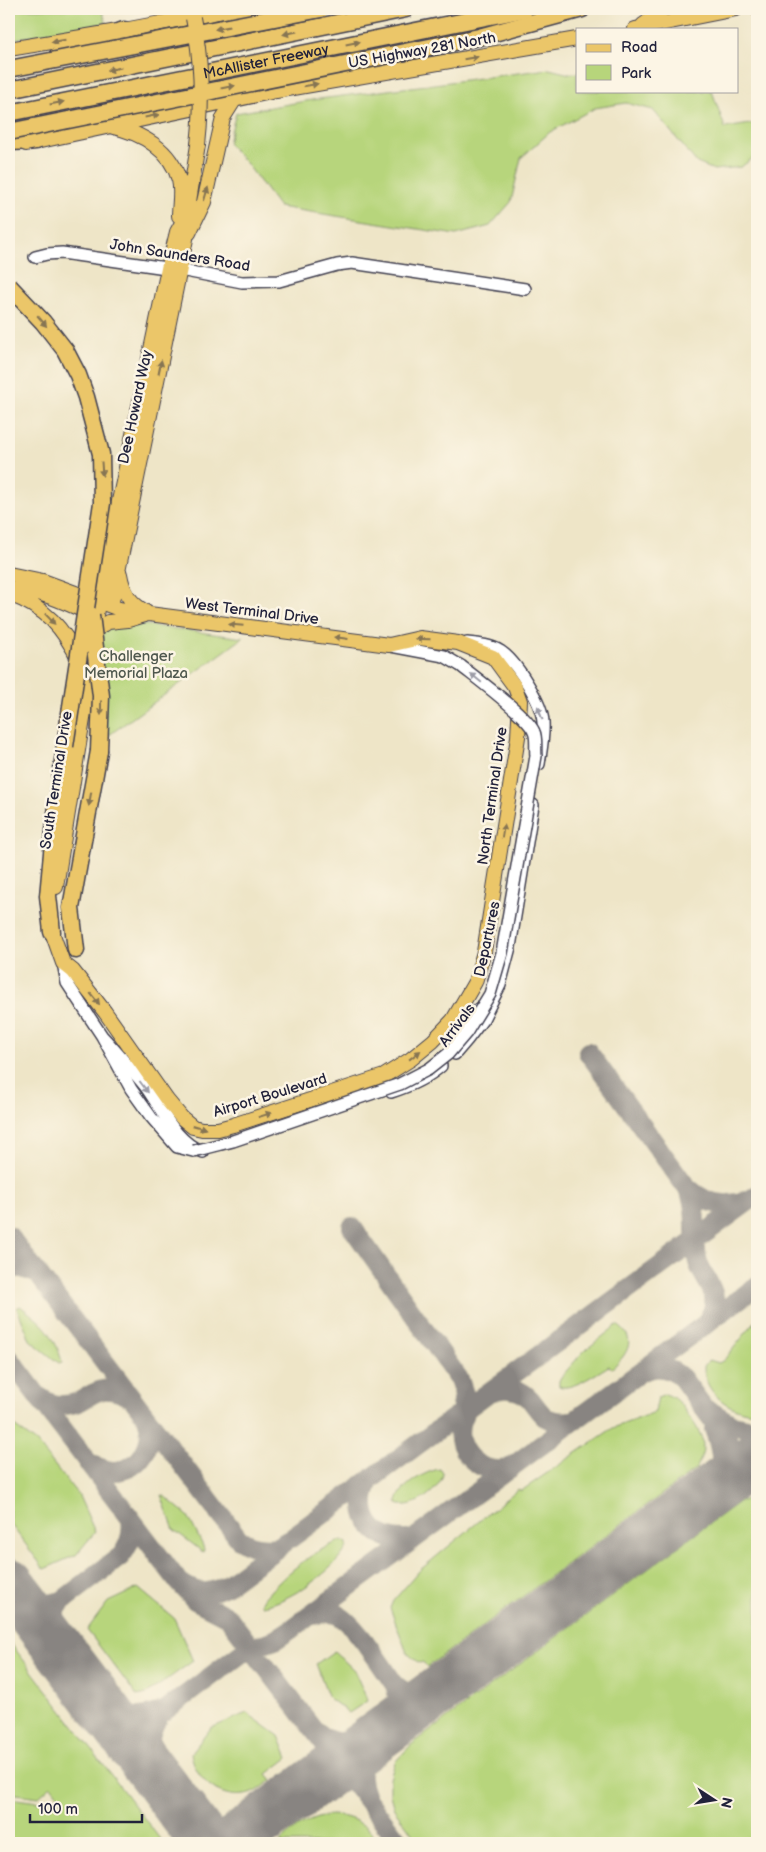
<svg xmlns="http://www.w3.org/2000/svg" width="766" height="1852" font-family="'Balsamiq Sans',sans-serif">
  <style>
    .green { fill: #b7d57b; stroke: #6c7c5b }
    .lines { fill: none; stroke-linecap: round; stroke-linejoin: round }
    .stream { stroke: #68a1d7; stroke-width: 2.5 }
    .taxiway { stroke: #888481; stroke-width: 20 }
    .runway { stroke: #888481; stroke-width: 51 }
    .minor-casing { stroke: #413f50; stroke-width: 14 }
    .major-casing { stroke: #413f50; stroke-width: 16 }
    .highway-casing { stroke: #413f50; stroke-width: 19 }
    .minor { stroke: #fff; stroke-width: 11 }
    .major { stroke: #ebc669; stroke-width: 14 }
    .highway { stroke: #ebc669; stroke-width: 16 }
    .minor-bridge-casing { stroke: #413f50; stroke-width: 14; stroke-linecap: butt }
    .major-bridge-casing { stroke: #413f50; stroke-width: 16; stroke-linecap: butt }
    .highway-bridge-casing { stroke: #413f50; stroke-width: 19; stroke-linecap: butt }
    .minor-bridge { stroke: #fff; stroke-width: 11 }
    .major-bridge { stroke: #ebc669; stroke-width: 14 }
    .highway-bridge { stroke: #ebc669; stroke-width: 16 }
    .oneway { fill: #867452 }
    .oneway2 { fill: #9c9ca7 }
    .labels { text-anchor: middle; stroke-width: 5; stroke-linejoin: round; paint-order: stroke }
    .street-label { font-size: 15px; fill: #22223b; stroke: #fcf5e5 }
    .park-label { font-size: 15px; fill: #4f584e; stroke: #fcf5e5 }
  </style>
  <rect width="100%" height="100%" fill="#fcf5e5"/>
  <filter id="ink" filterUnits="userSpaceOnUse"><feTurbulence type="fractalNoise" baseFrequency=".02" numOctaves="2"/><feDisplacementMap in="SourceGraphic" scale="10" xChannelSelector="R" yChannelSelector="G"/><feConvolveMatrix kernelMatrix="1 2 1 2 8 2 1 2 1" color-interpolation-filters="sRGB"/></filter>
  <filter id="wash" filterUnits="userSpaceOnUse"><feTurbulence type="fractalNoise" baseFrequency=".0096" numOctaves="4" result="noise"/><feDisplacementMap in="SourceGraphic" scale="20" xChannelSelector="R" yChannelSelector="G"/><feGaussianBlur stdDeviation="1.12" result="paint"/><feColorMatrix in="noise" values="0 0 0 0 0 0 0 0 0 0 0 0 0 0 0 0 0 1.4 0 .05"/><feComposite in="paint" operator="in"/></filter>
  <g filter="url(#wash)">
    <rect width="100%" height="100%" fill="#eee5c7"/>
    <path class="green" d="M9,9H102L106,23L9,40Z
      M549,69L570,74L577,73V91H712L725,128L757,123V155L741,167L714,170L697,163L653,110L626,103L595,108L550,132L521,158L511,202L490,226L456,235L279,207L247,164L228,143L236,113L312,100Z
      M114,623H132L243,638L94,746L99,635Z
      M20,1306C43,1323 54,1333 62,1362L59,1363L56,1361L30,1340L17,1308Z
      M757,1319V1413C731,1413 703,1393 704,1366L709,1360L719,1363L724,1360Z
      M617,1325C639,1339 626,1356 611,1369L609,1366C598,1372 571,1392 559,1386V1381L561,1377L583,1352Z
      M665,1394C675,1397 680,1403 686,1412C701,1433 710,1444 696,1469L427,1667L423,1662L419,1663L407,1653L390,1608L393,1601L420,1570L518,1489L521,1491L613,1428L655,1412L658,1397Z
      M9,1422L37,1443L79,1496L95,1532L76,1555L44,1569L9,1522Z
      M440,1469L443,1473C443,1488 412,1511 397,1504C396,1488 425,1471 440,1469Z
      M161,1495L164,1496L188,1516L203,1546L204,1550L203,1552L174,1530Z
      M746,1500L757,1503V1843H419L394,1809L390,1795V1779L395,1762L411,1745L740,1501Z
      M342,1540L347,1543V1547C336,1570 288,1602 263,1606L261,1604L264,1598C286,1573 311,1552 342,1540Z
      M138,1588L174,1618L193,1661L147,1694L137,1696L87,1630L108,1602Z
      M9,1641L163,1843H9V1798L53,1804L58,1803L61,1799L51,1786L39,1797L9,1793Z
      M334,1651L354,1670L366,1697L367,1701L349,1713L329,1698L316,1664Z
      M247,1713L279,1736L288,1758L267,1774L272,1780C266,1784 260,1790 253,1793C223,1803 196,1782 191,1753L211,1728Z
      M329,1815C353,1815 368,1826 381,1843H280C293,1827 310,1819 329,1815Z"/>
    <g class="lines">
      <path class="stream" d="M182,9L196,10"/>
      <path class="taxiway" d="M588,1052L690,1192C698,1213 693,1236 697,1258C699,1273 712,1283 714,1297C716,1308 710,1317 704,1326
        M687,1187C704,1203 725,1209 747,1200
        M352,1227L459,1379L464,1394L460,1420
        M9,1236L239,1539C252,1548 265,1550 280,1546
        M9,1268H22L38,1274
        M9,1358L178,1581L195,1600L228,1617L400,1843
        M643,1371C657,1364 671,1368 682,1378L757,1481
        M490,1392C504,1386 520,1388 530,1399C535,1405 539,1412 545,1417C555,1423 566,1422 576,1420
        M38,1396C46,1401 53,1406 63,1405C93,1405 92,1376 132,1398
        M467,1409C444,1441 476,1479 511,1468
        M710,1411L733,1425L757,1430
        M714,1429C722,1449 725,1468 716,1487
        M88,1463C96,1466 105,1471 114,1471C141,1471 156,1441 147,1418
        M369,1481C353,1516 376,1546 414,1539
        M716,1487C731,1481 742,1478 757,1487
        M178,1581C195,1594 208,1596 227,1585L757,1195
        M22,1600L41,1606L62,1601
        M309,1616C318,1614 327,1611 336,1614C354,1621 383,1668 395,1685C408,1696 417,1697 434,1695
        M54,1643C49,1627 51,1615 62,1601L121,1556C130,1545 133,1533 131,1519
        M93,1694C113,1713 132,1724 160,1712
        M159,1716C144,1738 148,1759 160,1782
        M388,1729C399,1714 401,1702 395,1685
        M317,1733C335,1747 356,1746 376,1737
        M127,1739L246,1650L275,1640L293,1628L757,1286
        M365,1795C356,1774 362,1754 376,1737"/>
      <path class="runway" d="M9,1583L206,1843
        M232,1843L757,1457"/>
    </g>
  </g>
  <g filter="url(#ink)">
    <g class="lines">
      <defs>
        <path id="minor" d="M755,9H757
          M35,257L47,254L62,253L180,270L242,282L279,281L337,265L352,263L525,289
          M467,643C477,644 491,645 500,651C516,661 542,703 543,722C544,736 541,750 539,764
          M391,646L444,656L461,666
          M63,963L67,983L102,1036L131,1089L151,1117L177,1147L193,1151
          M453,1020L470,1016L482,1006
          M102,1036C117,1052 131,1069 145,1086C162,1109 175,1142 203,1152
          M455,1054L467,1040L483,1019L500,985L510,947L533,805
          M391,1092C410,1086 426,1079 441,1066"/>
        <path id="major" d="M643,25L659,14L662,9
          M635,29L736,9
          M9,49L124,30L219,12L249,9
          M113,127C142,133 171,150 179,180C182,191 179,205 179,216
          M26,144L276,91L577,39
          M189,233L204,202L223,118L235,99
          M9,574L43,581L119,609L149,614L389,645L420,638L458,643L493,657L515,687L520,701L518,737L484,952L475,982L453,1020L433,1041L411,1059L384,1076L233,1125L218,1129H202L193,1127L182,1118L167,1100L105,1012L73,971L63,963L52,932V921
          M120,574C123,592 130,603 146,612
          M12,589C36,588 71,605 93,615
          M9,594C46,608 63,627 80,662
          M111,606L186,239L187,214L198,145
          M94,627L100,591L168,269L177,232L187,214
          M94,631L108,622L128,620L145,615
          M56,887L88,688L91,651"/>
        <g id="highway">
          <path d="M479,37L582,9"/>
          <path d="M58,55L124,30"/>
          <path d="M9,90L406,9"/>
          <path id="s1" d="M9,113L525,9"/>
          <path d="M9,142L36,141"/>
          <path d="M52,932L48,896L55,821L65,746"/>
          <path d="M76,950L71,908L99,751"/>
        </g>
      </defs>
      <use href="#minor" class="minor-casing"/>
      <use href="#major" class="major-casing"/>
      <use href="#highway" class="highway-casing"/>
      <use href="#minor" class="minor"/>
      <use href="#major" class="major"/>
      <use href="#highway" class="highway"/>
      <defs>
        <path id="minor-bridge" d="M194,1151L233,1141L400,1084L429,1069L448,1054L466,1033L490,994L502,953L536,756C535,749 537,738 534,732C528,716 476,678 461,666"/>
        <path id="major-bridge" d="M193,18C202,61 203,101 198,145"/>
        <path id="highway-bridge" d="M9,69L321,9
          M9,132L479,37
          M9,286L43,322L65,350L78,375L86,397L101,454L102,503L65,746
          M91,615L101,696L99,751"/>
      </defs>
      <use href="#minor-bridge" class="minor-bridge-casing"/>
      <use href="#major-bridge" class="major-bridge-casing"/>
      <use href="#highway-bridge" class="highway-bridge-casing"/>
      <use href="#minor-bridge" class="minor-bridge"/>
      <use href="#major-bridge" class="major-bridge"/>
      <use href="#highway-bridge" class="highway-bridge"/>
    </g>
    <defs><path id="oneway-solid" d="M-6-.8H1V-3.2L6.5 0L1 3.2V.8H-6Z" transform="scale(1.25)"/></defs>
    <g class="oneway">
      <use href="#oneway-solid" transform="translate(222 28) rotate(169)"/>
      <use href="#oneway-solid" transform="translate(290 33) rotate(168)"/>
      <use href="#oneway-solid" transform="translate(58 41) rotate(171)"/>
      <use href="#oneway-solid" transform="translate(353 43) rotate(-11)"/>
      <use href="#oneway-solid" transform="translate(471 58) rotate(-10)"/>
      <use href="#oneway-solid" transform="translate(114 69) rotate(168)"/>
      <use href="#oneway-solid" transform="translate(311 85) rotate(-10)"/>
      <use href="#oneway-solid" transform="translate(228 87) rotate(-11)"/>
      <use href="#oneway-solid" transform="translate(57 103) rotate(-11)"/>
      <use href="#oneway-solid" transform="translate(152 116) rotate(-11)"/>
      <use href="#oneway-solid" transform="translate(206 194) rotate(-73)"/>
      <use href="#oneway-solid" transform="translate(42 321) rotate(50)"/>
      <use href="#oneway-solid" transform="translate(160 367) rotate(-78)"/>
      <use href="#oneway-solid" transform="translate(102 469) rotate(86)"/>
      <use href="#oneway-solid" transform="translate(50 619) rotate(47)"/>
      <use href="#oneway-solid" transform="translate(236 625) rotate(-175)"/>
      <use href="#oneway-solid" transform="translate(341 638) rotate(-173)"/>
      <use href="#oneway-solid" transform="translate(423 639) rotate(-179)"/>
      <use href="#oneway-solid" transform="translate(101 708) rotate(90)"/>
      <use href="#oneway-solid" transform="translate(90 799) rotate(100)"/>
      <use href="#oneway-solid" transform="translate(503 831) rotate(-81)"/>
      <use href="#oneway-solid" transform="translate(95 999) rotate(51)"/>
      <use href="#oneway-solid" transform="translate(415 1055) rotate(-38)"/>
      <use href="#oneway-solid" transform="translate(265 1115) rotate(-18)"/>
      <use href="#oneway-solid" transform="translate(199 1127) rotate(16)"/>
    </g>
    <g class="oneway2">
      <use href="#oneway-solid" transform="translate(476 678) rotate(-141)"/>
      <use href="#oneway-solid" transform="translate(540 713) rotate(-110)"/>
      <use href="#oneway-solid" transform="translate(144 1087) rotate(53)"/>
    </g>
  </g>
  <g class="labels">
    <g class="street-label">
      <text transform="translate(422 50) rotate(-10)" y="5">US Highway 281 North</text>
      <text dy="5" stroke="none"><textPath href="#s1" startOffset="262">McAllister Freeway</textPath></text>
      <text transform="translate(180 255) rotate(9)" y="5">John Saunders Road</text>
      <text transform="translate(135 407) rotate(-78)" y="5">Dee Howard Way</text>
      <text transform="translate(252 611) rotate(7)" y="5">West Terminal Drive</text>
      <text transform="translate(56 780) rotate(-81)" y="5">South Terminal Drive</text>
      <text transform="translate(492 796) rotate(-82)" y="5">North Terminal Drive</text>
      <text transform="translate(487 939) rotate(-78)" y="5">Departures</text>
      <text transform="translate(457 1025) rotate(-53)" y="5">Arrivals</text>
      <text transform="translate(270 1095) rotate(-17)" y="5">Airport Boulevard</text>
    </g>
    <g class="park-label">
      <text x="136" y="661">Challenger<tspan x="136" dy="17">Memorial Plaza</tspan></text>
    </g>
  </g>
  <rect width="766" height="1852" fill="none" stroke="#fcf5e5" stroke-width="30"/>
  <rect x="576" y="28" width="162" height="65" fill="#fcf5e5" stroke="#a5a1a1"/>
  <rect x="586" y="44" width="25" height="8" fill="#ebc669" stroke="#a5a1a1"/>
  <text x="621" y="52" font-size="15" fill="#22223b">Road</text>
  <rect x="586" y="65" width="25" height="15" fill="#b7d57b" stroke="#a5a1a1"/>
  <text x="621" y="78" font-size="15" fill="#22223b">Park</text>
  <g transform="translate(714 1800) rotate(102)" stroke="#fcf5e5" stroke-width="4" paint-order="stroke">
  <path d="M0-4L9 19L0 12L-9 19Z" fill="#22223b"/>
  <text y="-8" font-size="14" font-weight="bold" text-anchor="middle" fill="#22223b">N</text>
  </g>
  <path d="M30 1814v8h112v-8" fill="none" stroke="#22223b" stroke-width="2.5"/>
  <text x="38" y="1814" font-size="15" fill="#22223b" stroke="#fcf5e5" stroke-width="4" paint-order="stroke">100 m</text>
</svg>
